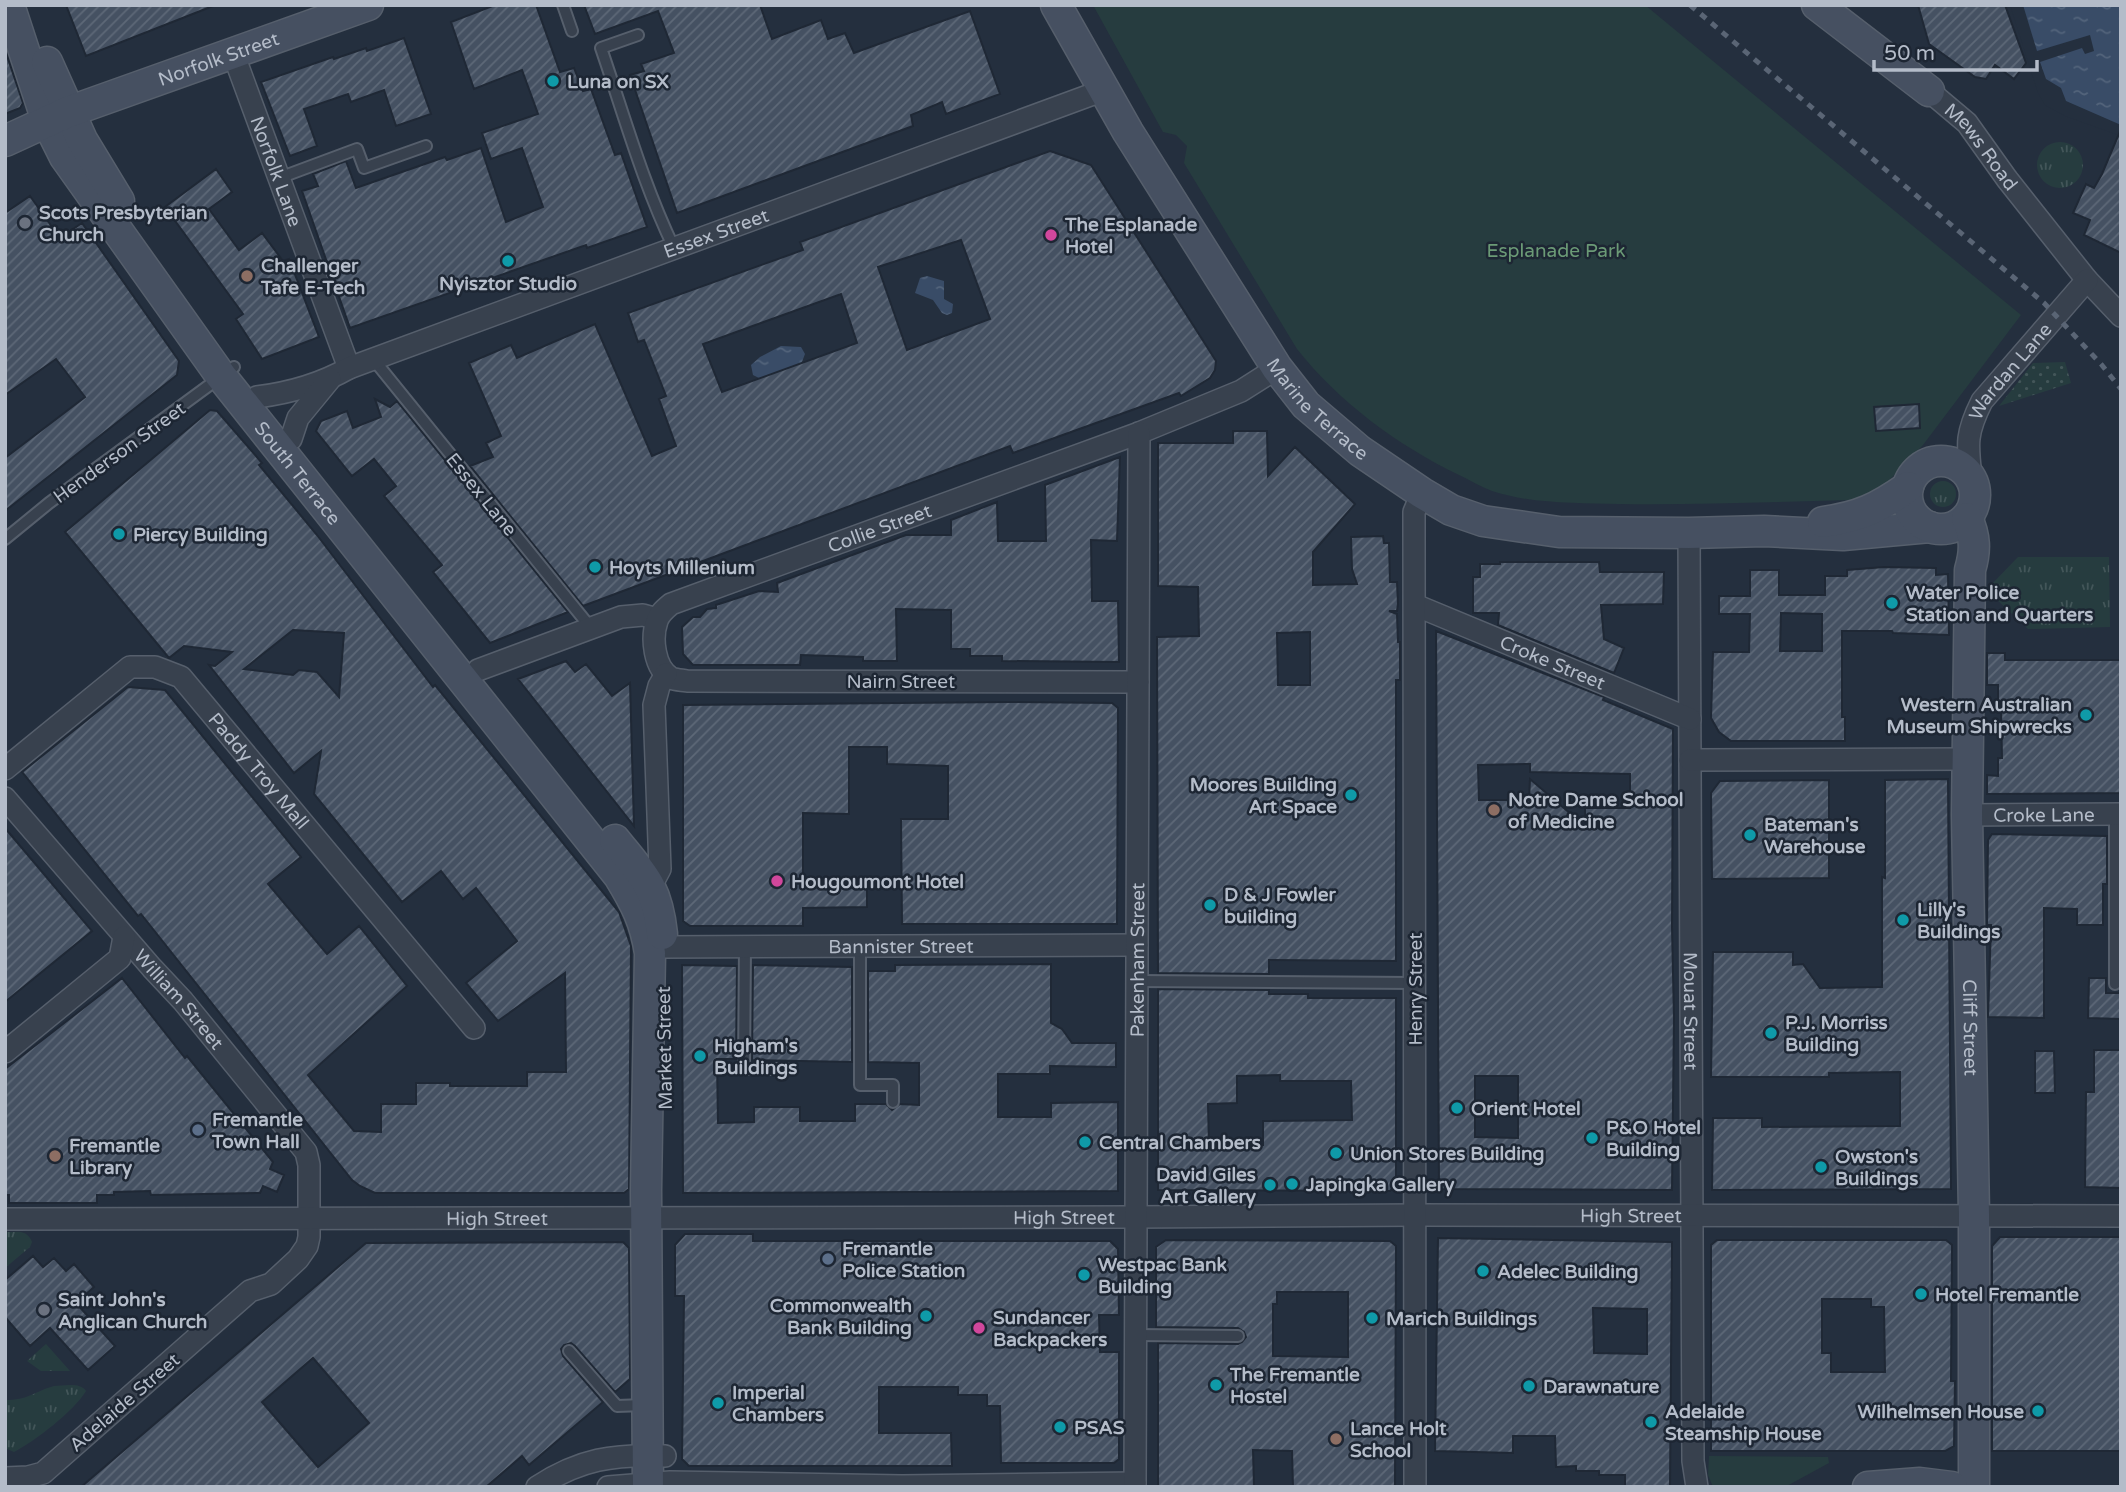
<svg xmlns="http://www.w3.org/2000/svg" width="2126" height="1492" font-family="'Varela Round',sans-serif">
  <style>
    .grass { fill: url(#grass-tufts) }
    .park { fill: #263c3f }
    .garden { fill: url(#garden-dots) }
    .water { fill: url(#water-ripples) }
    .pier { fill: #242f3e }
    .building { fill: url(#building-hatch); stroke: #1f2835; stroke-width: 2; fill-rule: evenodd }
    .lines { fill: none; stroke-linecap: round; stroke-linejoin: round }
    .lane-casing { stroke: #565f6c; stroke-width: 14 }
    .street-casing { stroke: #565f6c; stroke-width: 24 }
    .secondary-casing { stroke: #565f6c; stroke-width: 33 }
    .lane { stroke: #38414e; stroke-width: 10 }
    .street { stroke: #38414e; stroke-width: 21 }
    .secondary { stroke: #465061; stroke-width: 30 }
    .rail { stroke: #5a6575; stroke-width: 5; stroke-dasharray: 7 7; stroke-linecap: butt }
    .culture-dot { fill: #0f9aa8; stroke: #1d2633; stroke-width: 2.5 }
    .worship-dot { fill: #6b7280; stroke: #1d2633; stroke-width: 2.5 }
    .hotel-dot { fill: #d1479c; stroke: #1d2633; stroke-width: 2.5 }
    .education-dot { fill: #8d6e63; stroke: #1d2633; stroke-width: 2.5 }
    .service-dot { fill: #5c6f8a; stroke: #1d2633; stroke-width: 2.5 }
    .labels { text-anchor: middle; stroke-width: 5; stroke-linejoin: round; paint-order: stroke }
    .street-label { font-size: 19px; fill: #b4bcc9; stroke: #1d2633 }
    .poi-label { font-size: 19px; font-weight: bold; fill: #b4bcc9; stroke: #1d2633; text-anchor: start }
    .park-label { font-size: 19px; fill: #6b9a76; stroke: #1d2633 }
  </style>
  <defs>
    <pattern id="grass-tufts" width="24" height="20" patternUnits="userSpaceOnUse" patternTransform="scale(1.75)"><rect width="24" height="20" fill="#263c3f"/><path d="M3 7l-1-3M5 7V3M7 7l1-3M15 17l-1-3M17 17v-4M19 17l1-3" fill="none" stroke="#435659"/></pattern>
    <pattern id="garden-dots" width="8" height="8" patternUnits="userSpaceOnUse" patternTransform="scale(1.75)"><rect width="8" height="8" fill="#263c3f"/><path d="M2 2h.1M6 6h.1" fill="none" stroke="#435659" stroke-width="1.8" stroke-linecap="round"/></pattern>
    <pattern id="water-ripples" width="26" height="14" patternUnits="userSpaceOnUse" patternTransform="scale(1.75)"><rect width="26" height="14" fill="#394c67"/><path d="M2 4q2-2 4 0t4 0M15 11q2-2 4 0t4 0" fill="none" stroke="#53647b"/></pattern>
    <pattern id="building-hatch" width="6" height="6" patternUnits="userSpaceOnUse" patternTransform="scale(1.75)"><rect width="6" height="6" fill="#455162"/><path d="M-1 1l2-2M0 6l6-6M5 7l2-2" fill="none" stroke="#5d6877"/></pattern>
  </defs>
  <rect width="100%" height="100%" fill="#242f3e"/>
  <path class="grass" d="M2037 165a23 23 0 1 1 46 0a23 23 0 1 1-46 0Z
    M1930 494a13 13 0 1 1 26 0a13 13 0 1 1-26 0Z
    M2018,557H2109L2110,627L2028,629L1991,594V585Z
    M5,1232C17,1232 27,1229 32,1242L30,1247L5,1268Z
    M46,1344L70,1371H41L27,1361Z
    M54,1386C64,1386 80,1382 86,1391C74,1411 35,1441 14,1452L5,1448V1400C29,1400 33,1392 54,1386Z"/>
  <path class="park" d="M1093,5H1645L2021,315L1923,445L1878,492L1852,500C1775,502 1696,505 1619,504C1577,503 1532,504 1492,491C1481,487 1470,480 1459,475C1397,445 1339,402 1297,349L1184,163L1187,146L1176,135L1163,132Z
    M1709,1456L1828,1457L1829,1463L1785,1487H1713L1708,1475Z"/>
  <path class="garden" d="M2065,362L2071,383L1999,406L2033,363Z"/>
  <path class="water" d="M2012,5H2121V132L2049,104Z
    M927,276L944,281V299L953,304L952,313L947,315L942,313L933,300L915,293L920,278Z
    M781,346L801,347L805,354L800,367L763,380L753,375L751,365L760,357Z"/>
  <path class="pier" d="M2010,5H2023L2037,51L2090,35L2094,51L2085,54L2082,48L2040,62L2046,79L2061,88L2066,101L2121,125V136L2065,116L2045,105L2038,93Z"/>
  <path class="building" d="M66,5H213V6L86,56Z
    M495,5H536L560,72L574,68L583,91L591,89L615,155L621,153L647,227L587,248L586,245L350,328L302,191L318,186L313,174L346,161L356,188L445,157L447,160L481,148L506,222L543,207L522,148L491,159L482,133L538,114L522,70L474,89L451,22Z
    M584,5H760L772,39L821,20L828,39L845,33L854,53L970,11L1000,94L946,114L942,102L911,115L913,126L677,213L630,75L644,71L641,64L674,53L658,11L595,34Z
    M1918,5H2005L2026,63L2014,79L1995,65L1986,79L1975,77L1929,44Z
    M404,38L431,114L396,126L384,90L351,102L348,94L304,109L317,146L290,156L261,82L333,57L334,59L366,48L367,51Z
    M5,50L23,103L20,108L5,114Z
    M2121,129V253L2084,235L2090,220L2073,213L2086,184L2094,188L2102,174Z
    M1050,151L1091,165L1216,361L1215,370L1210,378L1181,396L1179,393L1013,453L1010,446L583,606L470,466L493,457L486,443L501,436L469,363L511,345L517,358L595,324L652,456L676,446L659,399L666,396L644,340L638,342L628,313L803,250L800,242ZM961,240L990,319L907,350L878,267ZM841,294L857,343L722,392L703,344Z
    M216,169L232,192L209,209L239,250L262,233L283,261L289,259L319,337L262,359L236,319L243,314L165,207Z
    M30,196L60,238L82,223L179,361L177,375L5,511V458L85,397L56,359L5,395V213Z
    M375,399L390,407L397,401L568,612L490,643L433,572L442,565L384,496L396,486L374,459L352,476L316,431L321,421L347,411L353,428L381,417Z
    M1919,404L1920,428L1876,431L1874,407Z
    M210,410L217,411L262,463L259,465L317,535L433,687L435,685L619,912L631,946L629,1189L624,1193H375L360,1186L352,1180L141,914L138,916L22,772L128,687L165,690L301,857L268,884L327,954L359,926L407,986L308,1075L354,1131L381,1132V1104H416V1083H450V1086H527V1072H566L565,973L498,1021L466,983L517,941L476,888L463,899L441,871L402,902L314,794L321,751L294,773L209,665L215,666L232,652L184,646L169,658L65,532ZM293,630L344,633L339,697L317,672L299,670L293,675L244,669Z
    M1233,431H1267L1268,476L1295,447L1355,504L1313,552V585L1357,584L1352,569L1351,537L1383,536L1384,543H1389L1390,582H1397L1398,604L1397,611H1389L1397,614L1398,642H1400V680H1396V961L1269,960V974L1158,973L1157,637L1199,636L1198,587L1158,586V443H1233ZM1310,632V685H1278L1277,633Z
    M1120,457L1117,541L1091,540L1092,601H1118L1119,662L1002,661V656H970V649H951V610L896,609L897,661H863V657L801,655L800,665H693L683,654L682,627L693,617H700L707,609L716,608V605L759,591L778,592L777,583L906,535H951V520L997,502L998,541H1046L1045,485Z
    M1500,562H1599L1600,572H1664L1663,604L1601,605L1604,639L1624,648L1614,673L1498,625L1499,613H1473V577H1480V564H1500Z
    M1884,567L1936,568V575L1948,574L1949,635L1893,633L1892,631H1842V717H1845V741H1731L1719,732L1711,718L1713,652H1749L1750,614H1719V596H1750V570H1779V595H1825V576H1847V570ZM1781,613L1822,614V651H1780Z
    M1436,631L1604,697L1603,700L1673,729L1672,927L1674,1018L1672,1190L1439,1189ZM1530,764V772L1630,774V808H1585V826L1530,779L1529,800H1479L1478,765ZM1475,1076H1518V1138L1475,1137Z
    M1987,653H2005V660H2121V793L1987,794V775L1998,776V758H2002L2001,708H1998V685H1987Z
    M566,661L575,672L586,664L612,696L630,683L634,826L518,679Z
    M1007,702L1112,703L1118,708L1117,924H902L901,819H948V766L887,764V747H849V814L803,813V884L867,885V907L803,908V926H690L683,921V705Z
    M1948,779L1951,1189L1712,1190L1713,1118H1762V1127L1900,1126V1072L1829,1073V1077H1711L1713,952H1793V965L1803,964L1820,988L1882,987V877L1885,878V780Z
    M1829,780V878L1712,879L1711,793L1720,781Z
    M5,828L92,931L5,1002Z
    M1992,834L2107,836V884H2103V925H2077V909L2044,908V1018L1988,1017L1991,925H1987L1988,840Z
    M1051,964V1023L1062,1029L1072,1043H1116V1067L1050,1066V1074H998V1117H1051V1103L1118,1102V1191L683,1193L682,965L737,966L736,1059H717L718,1123L754,1122V1107H800V1121H855V1104H886L892,1110L900,1104L919,1105V1063L868,1062V971H895V965Z
    M753,965L852,967V1062L752,1060Z
    M122,978L185,1058L187,1056L273,1162L270,1169L284,1175L277,1192L263,1186L260,1193L151,1195L150,1191L114,1192V1195H97V1203H9V1195H5V1069Z
    M2089,978H2106V993H2121V1019L2088,1018Z
    M1158,989L1269,990V994H1308V998H1396V1185L1390,1191L1158,1190ZM1280,1075V1081H1351L1352,1120L1263,1121V1145H1209L1208,1104L1237,1103V1076Z
    M2094,1050H2121V1188L2085,1187L2086,1092H2094Z
    M2035,1051H2054L2055,1093H2035Z
    M685,1234H753V1241H1110L1118,1249L1119,1315H1099L1100,1352H1119V1459L1114,1463H1001L1000,1406H987V1395H958V1387H879V1433H951L952,1466H689L682,1459L684,1296H675V1245Z
    M2000,1237H2121V1451H1992V1246Z
    M1438,1238L1672,1242L1670,1487H1625V1475H1599V1471H1576V1466L1556,1467L1555,1436H1513V1453L1435,1451ZM1593,1308L1647,1309V1354L1594,1353Z
    M1166,1240L1390,1241L1396,1246L1395,1487H1293L1292,1451L1253,1450L1254,1487H1158V1343L1238,1344L1242,1342L1246,1337L1244,1332L1238,1328L1156,1327V1247ZM1277,1292H1348V1357L1273,1356V1304H1277Z
    M1717,1240H1946L1952,1245L1951,1381H1955L1954,1446L1945,1451H1711V1245ZM1822,1299H1871V1307H1884L1885,1372H1831V1353H1822Z
    M623,1242L629,1248L630,1379L615,1392L575,1346L571,1343L564,1345L561,1349L563,1356L603,1402L529,1465L522,1456L486,1487H81L366,1243ZM313,1358L369,1423L318,1467L262,1402Z
    M33,1256L43,1267L54,1258L66,1271L74,1264L94,1287L76,1303L115,1346L88,1370L50,1328L30,1346L5,1317V1280Z"/>
  <g class="lines">
    <defs>
      <path id="lane" d="M563,5L572,31
        M638,35L601,48C624,115 643,184 674,248
        M279,178L357,149L364,168L426,146
        M374,360L591,628
        M5,539L49,503L234,367
        M860,945V1085H893V1102
        M745,946L744,1069H789
        M1137,981L1415,983
        M2115,984V814
        M1136,1335L1238,1336
        M569,1351L617,1406L644,1405"/>
      <g id="street">
        <path id="s1" d="M233,53L349,368"/>
        <path id="s2" d="M1929,91L1967,123L2007,179L2087,280L2121,316"/>
        <path id="s3" d="M257,397C289,393 321,384 349,368L1104,90"/>
        <path d="M291,439L298,418L330,379"/>
        <path id="s4" d="M1971,477C1967,443 1966,433 1982,401L2087,280"/>
        <path id="s5" d="M1689,533L1693,1461L1697,1487"/>
        <path id="s6" d="M1415,605L1690,719"/>
        <path d="M478,670L621,617L643,615L657,619"/>
        <path id="s7" d="M1138,682L687,681C681,680 676,680 671,678C654,668 651,638 657,621C659,614 665,609 671,604L1139,433L1241,391L1277,368"/>
        <path d="M1690,760L1967,759"/>
        <path id="s8" d="M5,769L130,667H155L181,677L474,1028"/>
        <path id="s9" d="M5,798L152,968L183,1001L306,1152L309,1165V1237L307,1246L298,1259L271,1284L250,1291L43,1473L28,1477L5,1478"/>
        <path id="s10" d="M1967,815L2121,814"/>
        <path d="M651,886L660,869L654,705L659,686L666,674"/>
        <path id="s11" d="M663,947L1137,945"/>
        <path d="M5,1052L120,958L124,937"/>
        <path id="s12" d="M5,1219L1136,1217L1416,1215L2121,1216"/>
        <path d="M537,1487C580,1459 613,1454 665,1456"/>
        <path d="M608,1487L670,1482L902,1486L1135,1483"/>
        <path id="s13" d="M1135,1487L1139,433"/>
        <path d="M1415,1487L1414,533V512L1422,493"/>
      </g>
      <g id="secondary">
        <path id="s14" d="M9,5L47,121L65,157L221,376L619,876C636,904 645,921 650,953L646,1190L648,1487"/>
        <path id="s15" d="M1056,5L1128,132L1277,368L1306,405L1360,451L1422,493L1451,510L1483,521L1559,532L1689,533L1764,531L1843,535L1930,527"/>
        <path d="M1817,5L1929,91"/>
        <path d="M47,62L82,140L119,201"/>
        <path id="s16" d="M5,141L68,112L368,5"/>
        <circle cx="1941" cy="495" r="34"/>
        <path id="s17" d="M1967,518C1975,536 1976,550 1970,570L1967,815L1974,1215V1487"/>
        <path d="M1823,522C1860,517 1878,508 1908,487"/>
        <path d="M615,840C643,875 657,886 662,934"/>
        <path d="M1868,1487L1920,1483L1952,1487"/>
      </g>
    </defs>
    <use href="#lane" class="lane-casing"/>
    <use href="#street" class="street-casing"/>
    <use href="#secondary" class="secondary-casing"/>
    <use href="#lane" class="lane"/>
    <use href="#street" class="street"/>
    <use href="#secondary" class="secondary"/>
    <path class="rail" d="M1690,5L2044,303L2101,364L2121,389"/>
  </g>
  <g class="culture-dot">
    <circle cx="553" cy="81" r="7"/>
    <circle cx="508" cy="261" r="7"/>
    <circle cx="119" cy="534" r="7"/>
    <circle cx="595" cy="567" r="7"/>
    <circle cx="1892" cy="603" r="7"/>
    <circle cx="2086" cy="715" r="7"/>
    <circle cx="1351" cy="795" r="7"/>
    <circle cx="1750" cy="835" r="7"/>
    <circle cx="1210" cy="905" r="7"/>
    <circle cx="1903" cy="920" r="7"/>
    <circle cx="1771" cy="1033" r="7"/>
    <circle cx="700" cy="1056" r="7"/>
    <circle cx="1457" cy="1108" r="7"/>
    <circle cx="1592" cy="1138" r="7"/>
    <circle cx="1085" cy="1142" r="7"/>
    <circle cx="1336" cy="1153" r="7"/>
    <circle cx="1821" cy="1167" r="7"/>
    <circle cx="1292" cy="1184" r="7"/>
    <circle cx="1270" cy="1185" r="7"/>
    <circle cx="1483" cy="1271" r="7"/>
    <circle cx="1084" cy="1275" r="7"/>
    <circle cx="1921" cy="1294" r="7"/>
    <circle cx="926" cy="1316" r="7"/>
    <circle cx="1372" cy="1318" r="7"/>
    <circle cx="1216" cy="1385" r="7"/>
    <circle cx="1529" cy="1386" r="7"/>
    <circle cx="718" cy="1403" r="7"/>
    <circle cx="2038" cy="1411" r="7"/>
    <circle cx="1651" cy="1422" r="7"/>
    <circle cx="1060" cy="1427" r="7"/>
  </g>
  <g class="worship-dot">
    <circle cx="25" cy="223" r="7"/>
    <circle cx="44" cy="1310" r="7"/>
  </g>
  <g class="hotel-dot">
    <circle cx="1051" cy="235" r="7"/>
    <circle cx="777" cy="881" r="7"/>
    <circle cx="979" cy="1328" r="7"/>
  </g>
  <g class="education-dot">
    <circle cx="247" cy="276" r="7"/>
    <circle cx="1494" cy="810" r="7"/>
    <circle cx="55" cy="1156" r="7"/>
    <circle cx="1336" cy="1439" r="7"/>
  </g>
  <g class="service-dot">
    <circle cx="198" cy="1130" r="7"/>
    <circle cx="828" cy="1259" r="7"/>
  </g>
  <g class="labels">
    <g class="street-label">
      <text dy="7" stroke="none"><textPath href="#s16" startOffset="229">Norfolk Street</textPath></text>
      <text dy="7" stroke="none"><textPath href="#s2" startOffset="77">Mews Road</textPath></text>
      <text dy="7" stroke="none"><textPath href="#s1" startOffset="126">Norfolk Lane</textPath></text>
      <text dy="7" stroke="none"><textPath href="#s3" startOffset="488">Essex Street</textPath></text>
      <text dy="7" stroke="none"><textPath href="#s4" startOffset="119">Wardan Lane</textPath></text>
      <text dy="7" stroke="none"><textPath href="#s15" startOffset="483">Marine Terrace</textPath></text>
      <text transform="translate(119 452) rotate(-36)" y="7">Henderson Street</text>
      <text dy="7" stroke="none"><textPath href="#s14" startOffset="555">South Terrace</textPath></text>
      <text transform="translate(482 494) rotate(51)" y="7">Essex Lane</text>
      <text dy="7" stroke="none"><textPath href="#s7" startOffset="774">Collie Street</textPath></text>
      <text dy="7" stroke="none"><textPath href="#s6" startOffset="149">Croke Street</textPath></text>
      <text x="901" y="688">Nairn Street</text>
      <text dy="7" stroke="none"><textPath href="#s8" startOffset="336">Paddy Troy Mall</textPath></text>
      <text dy="7" stroke="none"><textPath href="#s10" startOffset="77">Croke Lane</textPath></text>
      <text dy="7" stroke="none"><textPath href="#s11" startOffset="238">Bannister Street</textPath></text>
      <text dy="7" stroke="none"><textPath href="#s13" startOffset="527">Pakenham Street</textPath></text>
      <text transform="translate(1415 989) rotate(-90)" y="7">Henry Street</text>
      <text dy="7" stroke="none"><textPath href="#s9" startOffset="266">William Street</textPath></text>
      <text dy="7" stroke="none"><textPath href="#s5" startOffset="478">Mouat Street</textPath></text>
      <text dy="7" stroke="none"><textPath href="#s17" startOffset="511">Cliff Street</textPath></text>
      <text transform="translate(664 1048) rotate(-91)" y="7">Market Street</text>
      <text dy="7" stroke="none"><textPath href="#s12" startOffset="1626">High Street</textPath></text>
      <text dy="7" stroke="none"><textPath href="#s12" startOffset="492">High Street</textPath></text>
      <text dy="7" stroke="none"><textPath href="#s12" startOffset="1059">High Street</textPath></text>
      <text transform="translate(124 1402) rotate(-41)" y="7">Adelaide Street</text>
    </g>
    <g class="poi-label">
      <text x="567" y="88">Luna on SX</text>
      <text x="39" y="219">Scots Presbyterian<tspan x="39" dy="22">Church</tspan></text>
      <text x="1065" y="231">The Esplanade<tspan x="1065" dy="22">Hotel</tspan></text>
      <text x="261" y="272">Challenger<tspan x="261" dy="22">Tafe E-Tech</tspan></text>
      <text x="508" y="290" text-anchor="middle">Nyisztor Studio</text>
      <text x="133" y="541">Piercy Building</text>
      <text x="609" y="574">Hoyts Millenium</text>
      <text x="1906" y="599">Water Police<tspan x="1906" dy="22">Station and Quarters</tspan></text>
      <text x="2072" y="711" text-anchor="end">Western Australian<tspan x="2072" dy="22">Museum Shipwrecks</tspan></text>
      <text x="1337" y="791" text-anchor="end">Moores Building<tspan x="1337" dy="22">Art Space</tspan></text>
      <text x="1508" y="806">Notre Dame School<tspan x="1508" dy="22">of Medicine</tspan></text>
      <text x="1764" y="831">Bateman's<tspan x="1764" dy="22">Warehouse</tspan></text>
      <text x="791" y="888">Hougoumont Hotel</text>
      <text x="1224" y="901">D &amp; J Fowler<tspan x="1224" dy="22">building</tspan></text>
      <text x="1917" y="916">Lilly's<tspan x="1917" dy="22">Buildings</tspan></text>
      <text x="1785" y="1029">P.J. Morriss<tspan x="1785" dy="22">Building</tspan></text>
      <text x="714" y="1052">Higham's<tspan x="714" dy="22">Buildings</tspan></text>
      <text x="1471" y="1115">Orient Hotel</text>
      <text x="212" y="1126">Fremantle<tspan x="212" dy="22">Town Hall</tspan></text>
      <text x="1606" y="1134">P&amp;O Hotel<tspan x="1606" dy="22">Building</tspan></text>
      <text x="1099" y="1149">Central Chambers</text>
      <text x="69" y="1152">Fremantle<tspan x="69" dy="22">Library</tspan></text>
      <text x="1350" y="1160">Union Stores Building</text>
      <text x="1835" y="1163">Owston's<tspan x="1835" dy="22">Buildings</tspan></text>
      <text x="1256" y="1181" text-anchor="end">David Giles<tspan x="1256" dy="22">Art Gallery</tspan></text>
      <text x="1306" y="1191">Japingka Gallery</text>
      <text x="842" y="1255">Fremantle<tspan x="842" dy="22">Police Station</tspan></text>
      <text x="1098" y="1271">Westpac Bank<tspan x="1098" dy="22">Building</tspan></text>
      <text x="1497" y="1278">Adelec Building</text>
      <text x="1935" y="1301">Hotel Fremantle</text>
      <text x="58" y="1306">Saint John's<tspan x="58" dy="22">Anglican Church</tspan></text>
      <text x="912" y="1312" text-anchor="end">Commonwealth<tspan x="912" dy="22">Bank Building</tspan></text>
      <text x="993" y="1324">Sundancer<tspan x="993" dy="22">Backpackers</tspan></text>
      <text x="1386" y="1325">Marich Buildings</text>
      <text x="1230" y="1381">The Fremantle<tspan x="1230" dy="22">Hostel</tspan></text>
      <text x="1543" y="1393">Darawnature</text>
      <text x="732" y="1399">Imperial<tspan x="732" dy="22">Chambers</tspan></text>
      <text x="1665" y="1418">Adelaide<tspan x="1665" dy="22">Steamship House</tspan></text>
      <text x="2024" y="1418" text-anchor="end">Wilhelmsen House</text>
      <text x="1074" y="1434">PSAS</text>
      <text x="1350" y="1435">Lance Holt<tspan x="1350" dy="22">School</tspan></text>
    </g>
    <g class="park-label">
      <text x="1556" y="257">Esplanade Park</text>
    </g>
  </g>
  <rect width="2126" height="1492" fill="none" stroke="#b4bcc9" stroke-width="14"/>
  <path d="M1874 60v10h163v-10" fill="none" stroke="#b4bcc9" stroke-width="3.5"/>
  <text x="1884" y="60" font-size="21" fill="#b4bcc9" stroke="#1d2633" stroke-width="5" paint-order="stroke">50 m</text>
</svg>
